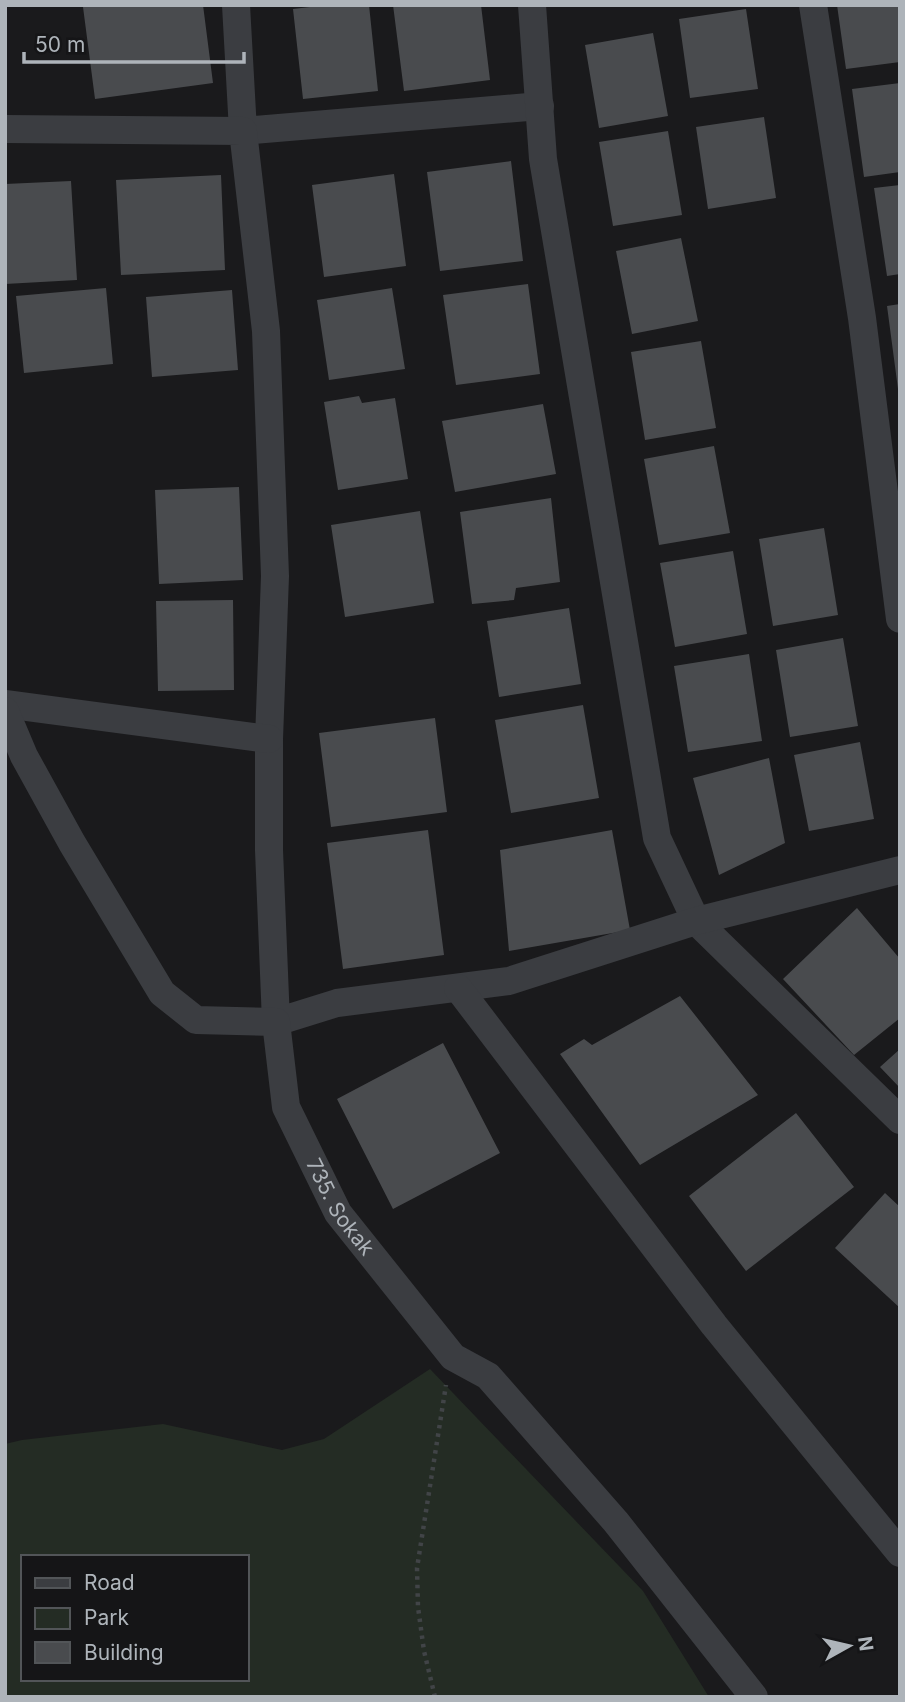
<svg xmlns="http://www.w3.org/2000/svg" width="905" height="1702" font-family="Inter,sans-serif">
  <style>
    .green { fill: #242c24; fill-rule: evenodd }
    .building { fill: #494b4e }
    .lines { fill: none; stroke-linecap: round; stroke-linejoin: round }
    .path { stroke: #414447; stroke-width: 4.5; stroke-dasharray: 3.5 5; stroke-linecap: butt }
    .street { stroke: #3b3d41; stroke-width: 28 }
    .labels { text-anchor: middle; stroke-width: 5; stroke-linejoin: round; paint-order: stroke }
    .street-label { font-size: 21px; fill: #aeb4ba; stroke: #151517 }
  </style>
  <rect width="100%" height="100%" fill="#1a1a1c"/>
  <path class="green" d="M430,1369L643,1591L709,1697H5V1444L22,1440L163,1424L282,1450L324,1439ZM23,1557H247V1679H23Z"/>
  <path class="building" d="M93,5H203L213,83L95,99L83,7Z
    M327,5H369L378,91L303,99L293,9Z
    M393,5H481L490,80L404,91Z
    M837,5H900V62L846,69Z
    M746,9L758,89L690,98L679,19Z
    M653,33L668,116L599,128L585,45Z
    M900,83V172L864,177L852,89Z
    M764,117L776,198L708,209L696,127Z
    M668,131L682,215L613,226L599,142Z
    M511,161L523,261L440,271L427,172Z
    M394,174L406,266L324,277L312,185Z
    M221,175L225,270L121,275L116,180Z
    M71,181L77,280L5,284V184Z
    M900,185V274L887,276L874,188Z
    M681,238L698,321L632,334L616,251Z
    M528,284L540,374L456,385L443,295Z
    M106,288L113,364L24,373L16,296Z
    M392,288L405,369L329,380L317,300Z
    M232,290L238,370L152,377L146,297Z
    M900,304V389H898L887,306Z
    M701,341L716,428L645,440L631,352Z
    M359,396L362,403L395,398L408,479L338,490L324,402Z
    M543,404L556,474L455,492L442,421Z
    M714,446L730,533L659,545L644,459Z
    M239,487L243,580L159,584L155,490Z
    M551,498L560,582L516,588L514,600L472,604L460,512Z
    M420,511L434,603L345,617L331,525Z
    M824,528L838,615L773,626L759,539Z
    M733,551L747,634L675,647L660,563Z
    M233,600L234,690L158,691L156,601Z
    M569,608L581,684L499,697L487,621Z
    M843,638L858,726L790,737L776,650Z
    M749,654L762,741L688,752L674,666Z
    M583,705L599,798L511,813L495,720Z
    M435,718L447,812L331,827L319,733Z
    M860,742L874,819L809,831L794,755Z
    M769,758L785,843L719,875L693,778Z
    M428,830L444,955L343,969L327,843Z
    M612,830L630,930L509,951L500,850Z
    M857,908L900,959V1018L854,1055L783,979Z
    M680,996L758,1095L640,1165L560,1054L584,1039L592,1045Z
    M443,1043L500,1153L393,1209L337,1099Z
    M900,1049V1088L880,1067Z
    M796,1113L854,1187L746,1271L689,1196Z
    M885,1193L900,1207V1308L835,1248Z"/>
  <g class="lines">
    <path class="path" d="M435,1697L424,1651L418,1607L417,1568L446,1385"/>
    <g class="street">
      <path d="M236,5L243,131L540,106"/>
      <path d="M532,5L543,159L657,838L696,921L900,1120"/>
      <path d="M813,5L862,318L900,619"/>
      <path d="M5,129L243,131L266,331L275,576L269,739V850L276,1022L337,1003L509,981L696,921L900,870"/>
      <path d="M5,704L269,739"/>
      <path id="s1" d="M5,711L24,756L72,843L162,993L196,1020L276,1022L286,1107L338,1213L453,1357L488,1376L616,1522L754,1697"/>
      <path d="M458,988L714,1325L900,1553"/>
    </g>
  </g>
  <g class="labels">
    <g class="street-label">
      <text dy="7" stroke="none"><textPath href="#s1" startOffset="646">735. Sokak</textPath></text>
    </g>
  </g>
  <rect width="905" height="1702" fill="none" stroke="#aeb4ba" stroke-width="14"/>
  <rect x="21" y="1555" width="228" height="126" fill="#151517" stroke="#525558" stroke-width="2"/>
  <rect x="35" y="1578" width="35" height="10" fill="#3b3d41" stroke="#525558" stroke-width="2"/>
  <text x="84" y="1590" font-size="21" fill="#aeb4ba">Road</text>
  <rect x="35" y="1608" width="35" height="21" fill="#242c24" stroke="#525558" stroke-width="2"/>
  <text x="84" y="1625" font-size="21" fill="#aeb4ba">Park</text>
  <rect x="35" y="1642" width="35" height="21" fill="#494b4e" stroke="#525558" stroke-width="2"/>
  <text x="84" y="1660" font-size="21" fill="#aeb4ba">Building</text>
  <g transform="translate(849 1646) rotate(82)" stroke="#151517" stroke-width="5" paint-order="stroke">
  <path d="M0-5L12 26L0 18L-12 26Z" fill="#aeb4ba"/>
  <text y="-10" font-size="19" font-weight="bold" text-anchor="middle" fill="#aeb4ba">N</text>
  </g>
  <path d="M24 52v10h220v-10" fill="none" stroke="#aeb4ba" stroke-width="3.5"/>
  <text x="35" y="52" font-size="21" fill="#aeb4ba" stroke="#151517" stroke-width="5" paint-order="stroke">50 m</text>
</svg>
